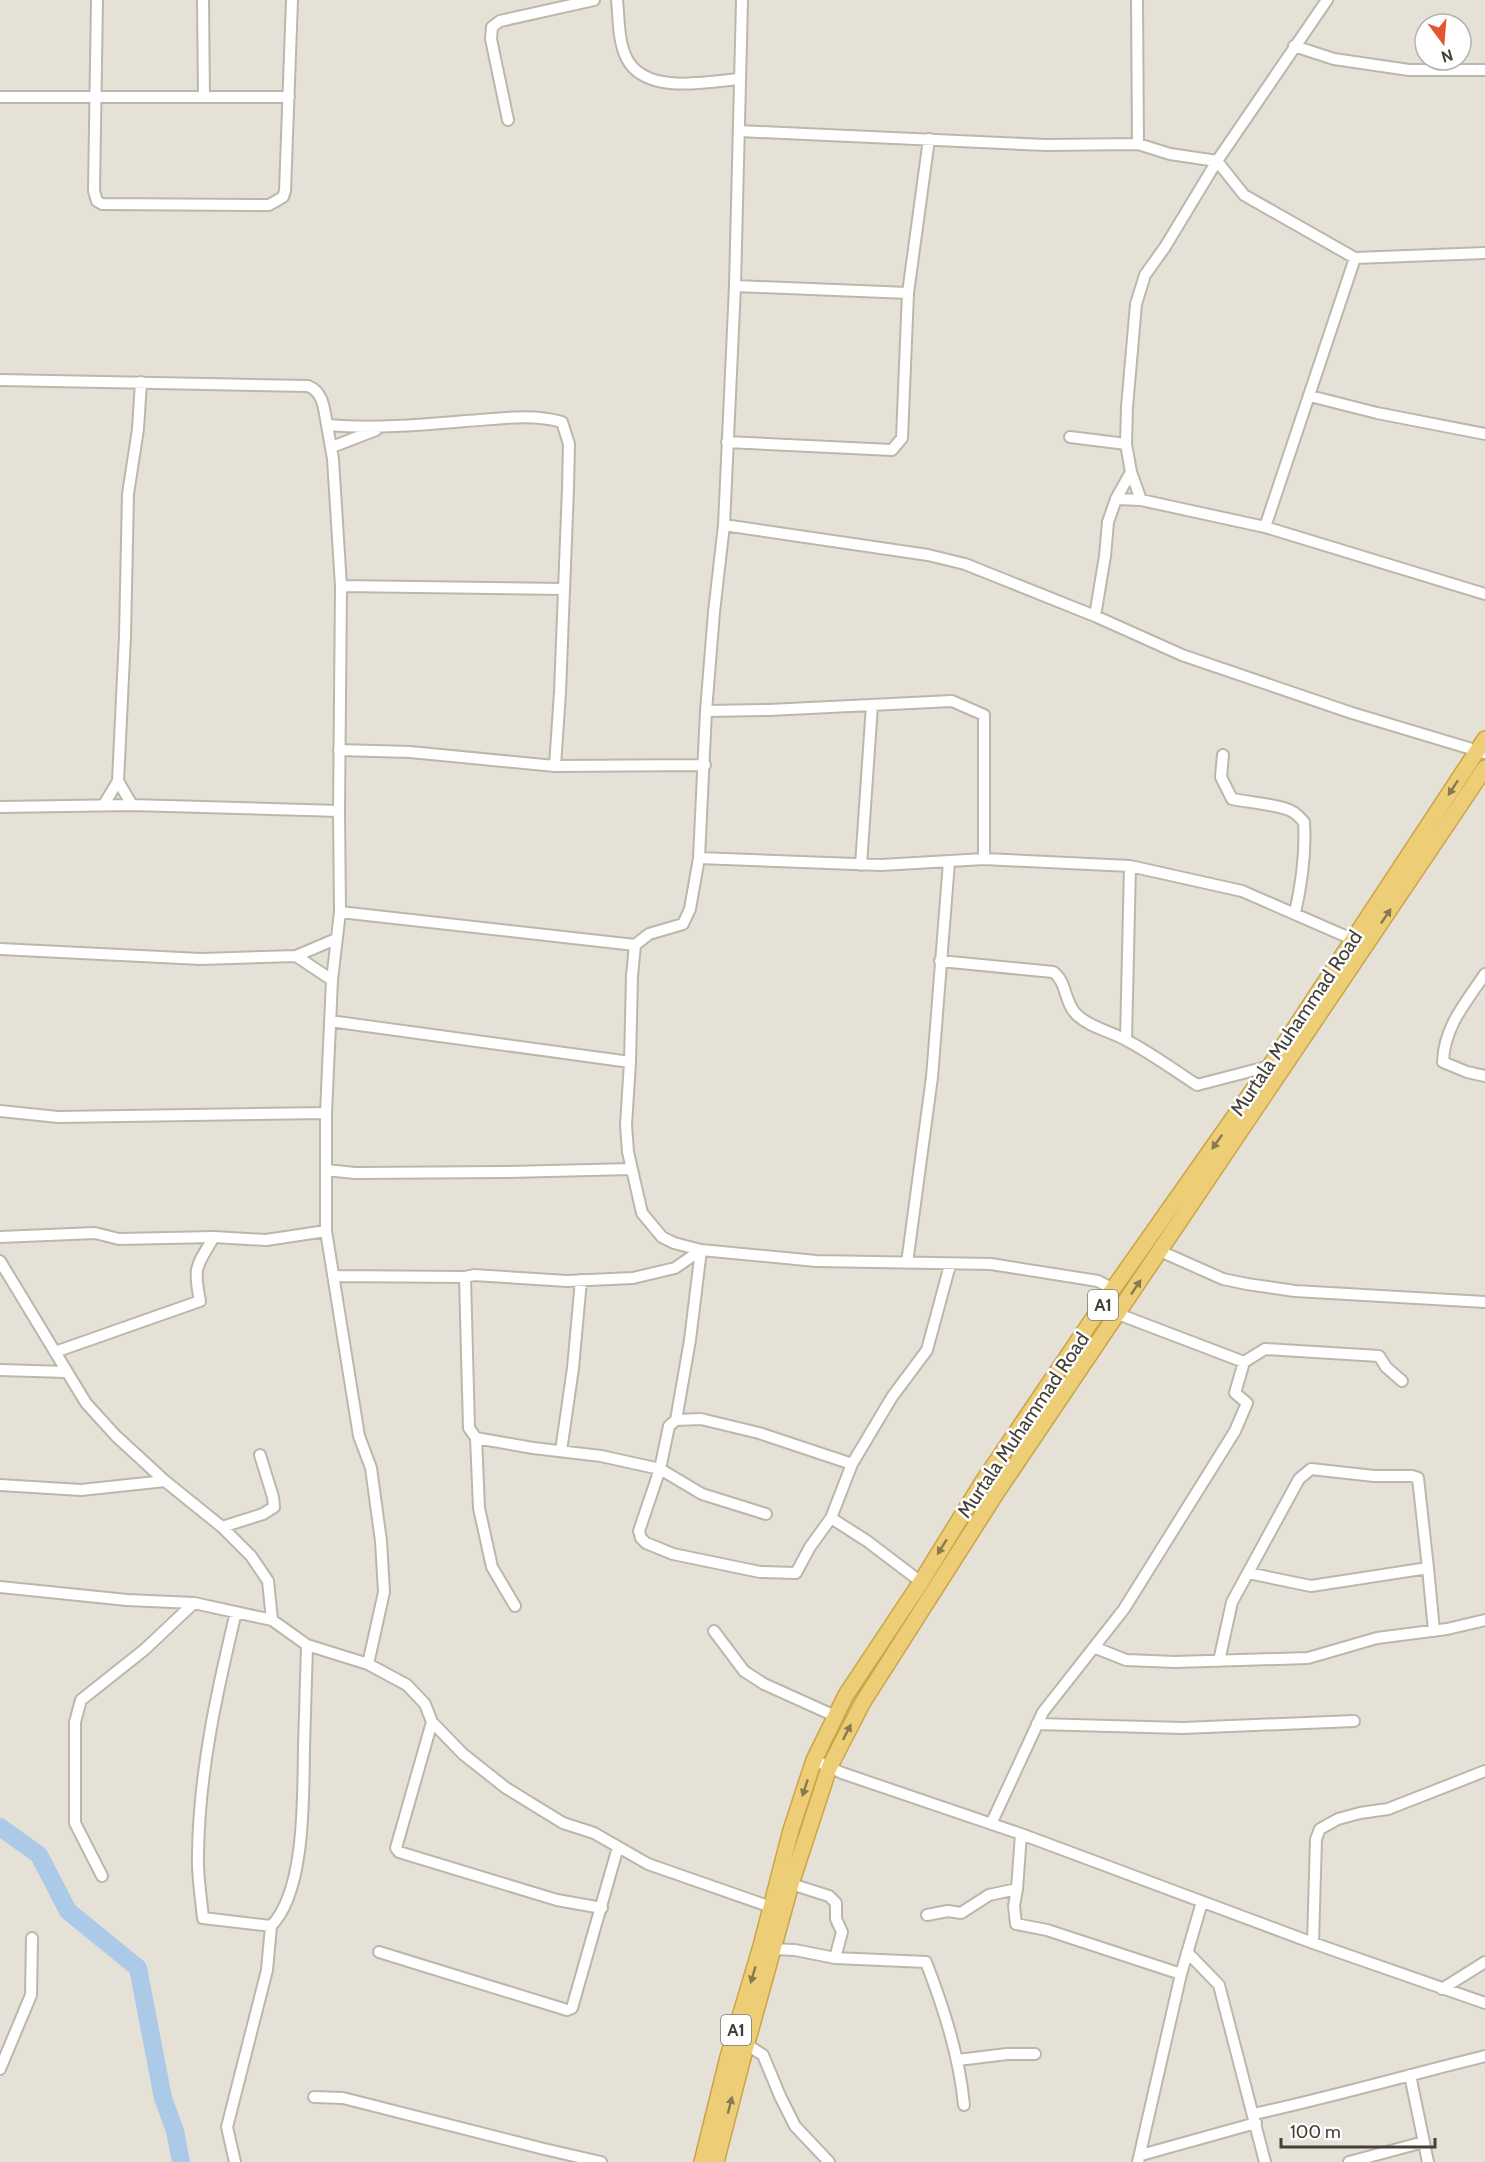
<svg xmlns="http://www.w3.org/2000/svg" width="1485" height="2162" font-family="Cabin,sans-serif">
  <style>
    .residential { fill: #e5e1d6; fill-rule: evenodd }
    .lines { fill: none; stroke-linecap: round; stroke-linejoin: round }
    .river { stroke: #aacae7; stroke-width: 18 }
    .minor-casing { stroke: #bcb7ab; stroke-width: 14 }
    .highway-casing { stroke: #cba448; stroke-width: 18 }
    .minor { stroke: #fff; stroke-width: 10 }
    .highway { stroke: #edce77; stroke-width: 15 }
    .oneway { fill: #887951 }
    .labels { text-anchor: middle; stroke-width: 5; stroke-linejoin: round; paint-order: stroke }
    .shield { fill: #fff; stroke: #7c7973; stroke-width: 1.5 }
    .shield-label { font-size: 18px; font-weight: bold; fill: #444037 }
    .street-label { font-size: 20px; fill: #444037; stroke: #fff }
  </style>
  <rect width="100%" height="100%" fill="#f1efe7"/>
  <path class="residential" d="M0,0H1485V2162H0ZM1425,24H1461V60H1425Z"/>
  <g class="lines">
    <path class="river" d="M0,1827L39,1855L68,1911L138,1968L163,2098L175,2131L181,2162"/>
    <defs>
      <path id="minor" d="M97,0L94,191L97,201L102,204L269,205L283,197L285,191L292,0
        M203,0L204,97
        M617,0C619,19 618,42 627,59C646,95 707,82 739,79
        M742,0L735,286L724,525L714,612L706,711L699,858L690,909L683,924L649,934L635,945L632,976L630,1062L626,1125L628,1152L642,1213L662,1237L674,1243L701,1250L816,1261L991,1264L1098,1281L1113,1289
        M1137,0L1138,144
        M1294,46L1334,59L1409,70H1485
        M0,97H289
        M508,120L491,39L492,27L500,21L594,0
        M739,131L1046,145L1138,144L1170,154L1217,161L1244,195L1355,258L1485,253
        M735,286L908,293
        M0,380L308,386C324,392 324,410 327,425C374,429 419,425 466,421C498,419 531,413 562,422L569,444L568,488L560,692L555,766
        M1310,396L1377,413L1485,434
        M327,425L333,459L341,586L339,811
        M1070,437L1126,444
        M727,442L892,450L902,438L908,293L929,139
        M332,447L376,430
        M1131,472L1141,500
        M1116,499L1141,500L1265,527L1485,594
        M724,525L928,555L965,564L1095,616L1182,655L1352,713L1485,753
        M1265,527L1355,258
        M341,586L564,589
        M1095,616L1105,556L1108,522L1116,499L1131,472L1126,444L1127,407L1136,304L1145,275L1165,247L1217,161L1327,0
        M706,711L769,710L952,701L984,715V859
        M339,750L410,752L555,766L705,765
        M1223,755L1221,777L1232,799C1246,802 1283,805 1293,812C1297,814 1301,819 1304,822C1306,853 1302,882 1295,913
        M118,781L132,805
        M103,806L118,781L125,636L128,494L138,429L141,382
        M0,807L132,805L339,811L340,912L332,980L326,1113V1231L359,1436L371,1468L381,1541L384,1592L368,1664
        M699,858L881,865L984,859L1130,866L1242,891L1352,939
        M861,865L872,705
        M340,912L635,945
        M0,949L201,959L296,956L336,939
        M296,956L332,980
        M940,961L1053,972C1067,981 1064,1003 1077,1015C1091,1028 1110,1031 1126,1040C1151,1053 1174,1070 1197,1085L1270,1066
        M1485,974C1466,1002 1444,1027 1443,1062L1467,1072L1485,1076
        M330,1021L630,1062
        M1126,1040L1130,866
        M0,1111L58,1117L326,1113
        M326,1170L355,1173L505,1172L632,1169
        M0,1237L95,1233L119,1239L214,1237L266,1240L326,1231
        M701,1250L690,1340L676,1420L669,1426L660,1469L639,1531L641,1538L646,1543L673,1554L760,1572L796,1573L810,1547L831,1518L852,1464L892,1397L927,1350L950,1265
        M1160,1251L1223,1279L1247,1284L1295,1291L1485,1302
        M0,1261L86,1403L116,1436L165,1481L222,1527L251,1556L268,1581L272,1620
        M907,1263L932,1077L949,862
        M333,1276L465,1277
        M55,1352L200,1301C193,1266 196,1267 214,1237
        M1244,1362L1265,1349L1379,1356L1386,1367L1402,1381
        M0,1370L66,1372
        M676,1420L701,1419L759,1433L852,1464
        M476,1438L533,1448L601,1456L660,1469L702,1494L766,1514
        M561,1451L573,1368L581,1280
        M0,1485L81,1490L165,1481
        M831,1518L867,1541L921,1582
        M222,1527L263,1514L274,1507L273,1497L260,1455
        M1248,1573L1311,1586L1428,1568L1434,1631
        M0,1587L127,1600L194,1603L272,1620L307,1645L368,1664L407,1685L425,1704L432,1722L463,1754L506,1788L563,1823L594,1833L648,1864L771,1907
        M515,1606L492,1567L479,1508L476,1438L469,1428L465,1277L474,1275L567,1281L633,1278L675,1268L701,1250
        M236,1612C217,1691 199,1772 198,1854C197,1875 201,1897 203,1918L271,1926
        M714,1631L744,1671L764,1684L835,1716
        M1096,1648L1126,1660L1175,1662L1308,1658L1377,1638L1447,1629L1485,1620
        M1219,1661L1232,1602L1299,1479L1311,1469L1374,1476H1412L1418,1478L1428,1568
        M432,1722L396,1848L399,1852L557,1900L602,1908
        M1037,1724L1183,1728L1354,1721
        M814,1760L842,1773L1021,1834L1313,1943L1485,2003
        M991,1824L1043,1712L1124,1609L1235,1431L1247,1403L1235,1393L1244,1362L1118,1314
        M1021,1834L1017,1889L1014,1906L1016,1924L1047,1930L1181,1974
        M102,1876L75,1823V1722L81,1700L144,1650L194,1603
        M791,1884L829,1896L836,1903V1919L842,1932L835,1958
        M927,1915L948,1911L961,1913L989,1895L1017,1889
        M1313,1943L1316,1839L1320,1829L1338,1819L1360,1813L1388,1809L1485,1771
        M773,1949L795,1950L835,1958L926,1962C944,2009 959,2055 964,2105
        M379,1952L567,2010L572,2008L618,1847
        M1187,1952L1219,1985L1265,2162
        M1442,1989L1485,1962
        M746,2044L763,2055L780,2096L795,2126L829,2162
        M958,2060L1007,2054H1035
        M0,2069L31,1995L32,1938
        M1410,2075L1428,2162
        M314,2097L343,2098L544,2149L601,2162
        M1254,2114C1332,2097 1408,2075 1485,2056
        M1141,2155L1256,2123
        M235,2162L227,2127L267,1970L271,1926C306,1891 303,1794 304,1747C305,1713 306,1679 307,1645
        M1138,2162L1181,1974L1202,1902
        M1349,2162L1424,2142"/>
      <path id="highway" d="M702,2162L728,2057L761,1946L791,1830L814,1760L846,1695L921,1582L982,1483L1113,1289L1270,1066L1485,739
        M716,2162L742,2061L791,1884L829,1768L863,1702L997,1492L1485,768"/>
    </defs>
    <use href="#minor" class="minor-casing"/>
    <use href="#highway" class="highway-casing"/>
    <use href="#minor" class="minor"/>
    <use href="#highway" class="highway"/>
  </g>
  <defs><path id="oneway-solid" d="M-6-.8H1V-3.2L6.5 0L1 3.2V.8H-6Z" transform="scale(1.5)"/></defs>
  <g class="oneway">
    <use href="#oneway-solid" transform="translate(1453 788) rotate(123)"/>
    <use href="#oneway-solid" transform="translate(1386 916) rotate(-56)"/>
    <use href="#oneway-solid" transform="translate(1217 1142) rotate(125)"/>
    <use href="#oneway-solid" transform="translate(1136 1287) rotate(-56)"/>
    <use href="#oneway-solid" transform="translate(942 1547) rotate(122)"/>
    <use href="#oneway-solid" transform="translate(847 1732) rotate(-63)"/>
    <use href="#oneway-solid" transform="translate(805 1788) rotate(108)"/>
    <use href="#oneway-solid" transform="translate(753 1975) rotate(106)"/>
    <use href="#oneway-solid" transform="translate(730 2105) rotate(-76)"/>
  </g>
  <g class="labels">
    <g class="shield">
      <rect x="1088" y="1290" width="30" height="30" rx="4.5"/>
      <rect x="721" y="2015" width="30" height="30" rx="4.5"/>
    </g>
    <g class="shield-label">
      <text x="1103" y="1311">A1</text>
      <text x="736" y="2036">A1</text>
    </g>
    <g class="street-label">
      <text transform="translate(1296 1023) rotate(-56)" y="7">Murtala Muhammad Road</text>
      <text transform="translate(1023 1425) rotate(-56)" y="7">Murtala Muhammad Road</text>
    </g>
  </g>
  <g transform="translate(1443 42) rotate(164)"><circle r="28" fill="#ffffff" stroke="#b4b3af" stroke-width="1.5"/>
  <path d="M0-4.5L10 22L0 15L-10 22Z" fill="#e1562f"/>
  <text y="-9" font-size="16" font-weight="bold" text-anchor="middle" fill="#444037">N</text>
  </g>
  <path d="M1281 2138v9h154v-9" fill="none" stroke="#444037" stroke-width="3"/>
  <text x="1290" y="2138" font-size="18" fill="#444037" stroke="#ffffff" stroke-width="4.5" paint-order="stroke">100 m</text>
</svg>
